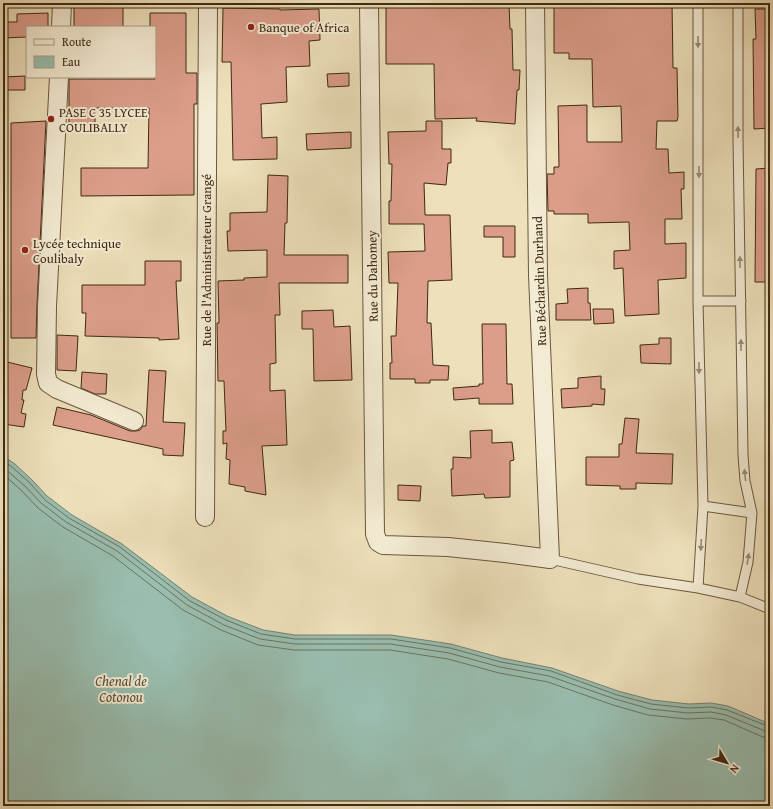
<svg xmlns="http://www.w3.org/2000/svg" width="773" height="809" font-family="'Gentium Book Plus',serif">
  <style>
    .water { fill: #99bdaf; stroke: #758270 }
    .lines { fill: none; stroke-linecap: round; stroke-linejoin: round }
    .shore { stroke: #6c7360; stroke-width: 1 }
    .building { fill: #dc9e8b; stroke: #3f2911 }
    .service-casing { stroke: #6a573c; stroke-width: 11 }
    .minor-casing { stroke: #6a573c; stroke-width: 20 }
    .service { stroke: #f3ebd3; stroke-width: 9 }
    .minor { stroke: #f3ebd3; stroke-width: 18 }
    .oneway { fill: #998a72 }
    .poi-dot { fill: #8f2418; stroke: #f3ebd3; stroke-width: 1.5 }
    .labels { text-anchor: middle; stroke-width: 4; stroke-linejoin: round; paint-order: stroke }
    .poi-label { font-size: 13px; fill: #3f2911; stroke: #f3ebd3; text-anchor: start }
    .street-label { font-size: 13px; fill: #3f2911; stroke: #f3ebd3 }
    .water-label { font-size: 14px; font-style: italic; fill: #564e38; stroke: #f3ebd3 }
  </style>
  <rect width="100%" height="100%" fill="#ede0bb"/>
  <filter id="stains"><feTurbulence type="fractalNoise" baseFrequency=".005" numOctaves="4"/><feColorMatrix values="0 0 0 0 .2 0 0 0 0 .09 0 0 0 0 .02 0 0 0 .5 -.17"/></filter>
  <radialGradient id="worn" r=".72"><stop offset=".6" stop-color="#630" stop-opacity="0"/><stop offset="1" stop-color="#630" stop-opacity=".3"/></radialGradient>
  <path class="water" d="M3,456L15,464L33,481L47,496L72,515L122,544L192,597L227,616L263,630L295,635H391L451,644L502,658L552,668L618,691L652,700L689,704L711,703L728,706L770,724V806H3Z"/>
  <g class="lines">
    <path class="shore" d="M3,461L12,467L30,483L45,500L69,518L120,547L190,601L226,620L261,634L295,639H391L450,648L501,662L551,671L617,695L651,704L688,708L711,707L727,710L770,727
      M3,467L26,487L41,503L66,522L117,551L187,605L224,625L260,639L295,644H390L449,653L500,667L549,676L615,699L650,709L688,713L711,712L726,715L765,731L770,732
      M3,474L22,491L38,508L63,527L113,556L183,610L221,630L258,645L294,650H390L448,659L499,673L548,682L613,705L648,715L687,719L710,718L724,720L763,737L770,738"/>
  </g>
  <path class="building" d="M433,3H465V5L509,3L510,29H512L513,70H520L519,90H517L515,124L476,121L477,118L435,119L434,64H386V6L433,5Z
    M554,3H672L673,68H677L678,117L677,121H657L656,149H668L669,173L684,172V189H681L682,219H665V244L686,243V278L658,280L659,314L625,316L623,268L614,269V251L630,250L629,222L588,223V214H554V211H548L547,174H554V167H559L558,106L587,105V142H622L621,106L593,107L592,59H569V53H554Z
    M74,6H123V27H74Z
    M223,8L280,9V10L319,9L320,40L309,41L310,66L286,67L287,102L261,104L262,138L277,137V159L233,160L231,62H222Z
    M755,9H770V128L754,129L753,39H756Z
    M48,13V27H27V37L3,38V22H17V14Z
    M150,13H186V73H197V104H194V195L81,196V168H148L149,108H95V123H69V79H155V27H150Z
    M349,73V86L328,87L327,74Z
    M25,76V90H3V77Z
    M46,121L37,305L36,338H11V123Z
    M426,121H442V149H451V163H448L446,185L424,183L425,215H450L452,280L428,281L427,323H431L433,365L449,366L448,380H430V383H415V379H390V363H392L391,336H396L398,283H389L388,252L425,251L424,224H389V201H391L392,164H389L388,132L426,131Z
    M351,132V148L307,150L306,134Z
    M770,168V282H755L756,169Z
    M268,175L288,176L287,223H285L284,255H348V283H279L280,315H275L276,363L270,364V391L285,390L287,445L262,446L266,495L245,491V487L229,484L230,460L226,459L227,443L223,444V431H226L224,381H218L217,323H219L218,281L244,280V278L267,277V250L228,251L227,231H230V213L267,212Z
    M484,226H515V257H503V237H484Z
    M145,261H181V281H176L179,339L159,340V338L85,336L86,313H82V285H145Z
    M588,288V303H590L591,320H556V304L568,303L567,289Z
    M593,309H613L614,323L594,324Z
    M333,310L334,327L350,326L352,380L314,381L313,329H302V311Z
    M482,324H506L507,384H512L513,404H479V398L454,400L453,388L479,386V384H483Z
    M57,335L78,336L76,371L57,370Z
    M659,338H671V364L641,363L640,345L659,344Z
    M3,361L32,368L26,390H23L22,400H24L21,413L26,414L24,427L3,424Z
    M149,370L166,371L163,422L185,423L183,456L163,455V449L53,425L57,407L91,415L130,431H136L140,430L143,426H146Z
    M82,372L107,374L106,394H95L81,388Z
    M601,376V389H605L604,405L592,404V406L562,408L561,389L578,388V378Z
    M625,418L639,419L636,453L673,454L672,484L636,483V489H620V486L586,485V457H619V444H622Z
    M492,430V443L512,442L514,460L510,461V497L485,498L484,494L452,496L451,469H453V457L471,458L470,431Z
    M398,485L421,486L420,501L398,500Z"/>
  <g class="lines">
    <defs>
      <path id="service" d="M698,3V301L703,506L698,588
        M738,3V140L743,455L745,481L752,513L748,562L740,597
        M698,301H741
        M703,506L752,513
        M550,559L638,579L698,588L740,597L770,609"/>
      <path id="minor" d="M369,3L375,534L378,542L383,545L448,547L505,553L550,559L538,275L535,3
        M61,27L62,3
        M59,77L47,306L46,374L48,383L57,389L134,421
        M205,517L208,3"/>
    </defs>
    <use href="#service" class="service-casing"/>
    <use href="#minor" class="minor-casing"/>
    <use href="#service" class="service"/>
    <use href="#minor" class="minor"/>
  </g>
  <defs><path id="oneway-solid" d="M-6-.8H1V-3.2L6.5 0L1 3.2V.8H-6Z"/></defs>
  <g class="oneway">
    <use href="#oneway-solid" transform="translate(698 42) rotate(90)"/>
    <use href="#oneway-solid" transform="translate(738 132) rotate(-90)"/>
    <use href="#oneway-solid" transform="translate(699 172) rotate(90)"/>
    <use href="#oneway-solid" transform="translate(740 262) rotate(-91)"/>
    <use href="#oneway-solid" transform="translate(741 345) rotate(-90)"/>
    <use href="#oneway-solid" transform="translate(699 368) rotate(89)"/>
    <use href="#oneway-solid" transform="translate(745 475) rotate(-96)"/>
    <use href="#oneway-solid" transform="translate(701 545) rotate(93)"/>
    <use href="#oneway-solid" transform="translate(748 559) rotate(-81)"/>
  </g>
  <g class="poi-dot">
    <circle cx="251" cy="27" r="4"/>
    <circle cx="51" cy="119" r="4"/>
    <circle cx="25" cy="250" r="4"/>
  </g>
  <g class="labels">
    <g class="poi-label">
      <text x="259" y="32">Banque of Africa</text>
      <text x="59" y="117">PASE C 35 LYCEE<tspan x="59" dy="15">COULIBALLY</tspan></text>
      <text x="33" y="248">Lycée technique<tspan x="33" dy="15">Coulibaly</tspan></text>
    </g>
    <g class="street-label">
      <text transform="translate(206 260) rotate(-90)" y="5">Rue de l'Administrateur Grangé</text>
      <text transform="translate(372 276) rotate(-91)" y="5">Rue du Dahomey</text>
      <text transform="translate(539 281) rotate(-92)" y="5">Rue Béchardin Durhand</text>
    </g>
    <g class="water-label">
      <text x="121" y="686">Chenal de<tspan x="121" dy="16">Cotonou</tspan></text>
    </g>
  </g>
  <rect width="773" height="809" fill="none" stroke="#ede0bb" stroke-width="16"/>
  <rect x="4" y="4" width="765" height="801" fill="none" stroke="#3f2911" stroke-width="2"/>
  <rect x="8" y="8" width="757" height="793" fill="none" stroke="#3f2911"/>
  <rect x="26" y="26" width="130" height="52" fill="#f3ebd3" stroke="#ab9d85"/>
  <rect x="34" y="39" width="20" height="6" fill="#f3ebd3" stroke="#ab9d85"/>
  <text x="62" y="46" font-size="12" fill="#3f2911">Route</text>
  <rect x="34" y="56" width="20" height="12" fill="#99bdaf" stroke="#ab9d85"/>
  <text x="62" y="66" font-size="12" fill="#3f2911">Eau</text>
  <g transform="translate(727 763) rotate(128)" stroke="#f3ebd3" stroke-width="3" paint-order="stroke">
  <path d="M0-3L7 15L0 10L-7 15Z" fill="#3f2911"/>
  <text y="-6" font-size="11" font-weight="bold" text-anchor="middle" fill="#3f2911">N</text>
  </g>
  <rect width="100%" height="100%" filter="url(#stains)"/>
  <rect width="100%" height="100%" fill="url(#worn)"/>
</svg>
